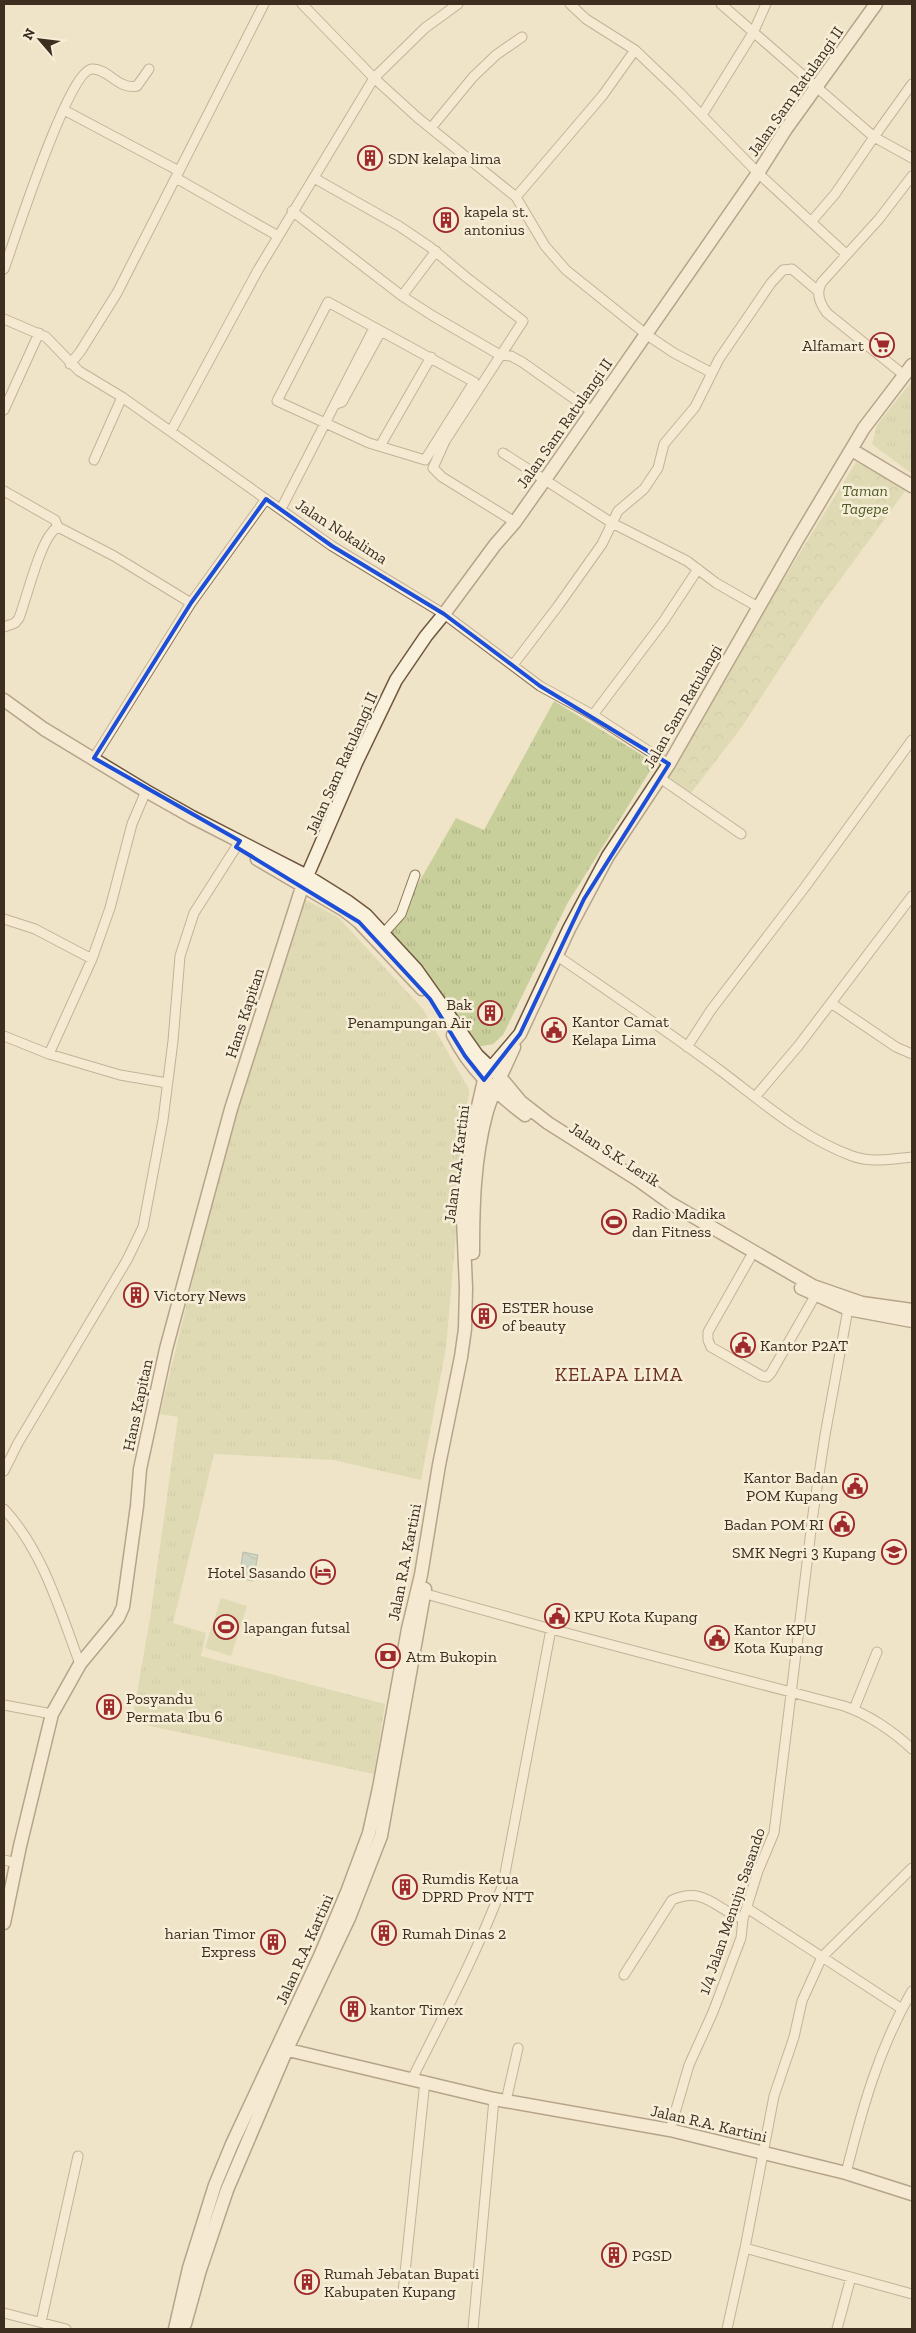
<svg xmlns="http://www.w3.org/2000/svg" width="916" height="2333" font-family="'Zilla Slab',serif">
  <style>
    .grass { fill: url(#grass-tufts) }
    .park { fill: url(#park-crowns) }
    .garden { fill: #c9cf9b }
    .water { fill: url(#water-waves); stroke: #6f938a }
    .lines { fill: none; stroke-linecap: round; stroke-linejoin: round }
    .street-casing { stroke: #8d765c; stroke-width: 11 }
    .secondary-casing { stroke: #6f573f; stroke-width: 15 }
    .street { stroke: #faf1dc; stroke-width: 9 }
    .secondary { stroke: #faf1dc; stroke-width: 12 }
    .marked { fill: none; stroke: #1d4ed8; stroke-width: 4; stroke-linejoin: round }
    .labels { text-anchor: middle; stroke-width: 5; stroke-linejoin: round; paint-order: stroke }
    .street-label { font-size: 16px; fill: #3d2e20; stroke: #f7eed8 }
    .poi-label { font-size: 16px; fill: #3d2e20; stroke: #f7eed8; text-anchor: start }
    .park-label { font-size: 16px; font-style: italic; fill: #4d5a26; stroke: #f7eed8 }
    .quarter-label { font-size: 19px; letter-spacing: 1px; fill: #6b2e1e; stroke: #f7eed8 }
  </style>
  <defs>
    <pattern id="grass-tufts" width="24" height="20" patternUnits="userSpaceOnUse" patternTransform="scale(1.25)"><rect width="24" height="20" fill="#c9cf9b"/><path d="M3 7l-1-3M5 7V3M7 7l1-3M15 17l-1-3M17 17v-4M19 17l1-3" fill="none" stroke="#aeb285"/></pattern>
    <pattern id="park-crowns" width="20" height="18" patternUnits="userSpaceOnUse" patternTransform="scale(1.25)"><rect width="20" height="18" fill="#c9cf9b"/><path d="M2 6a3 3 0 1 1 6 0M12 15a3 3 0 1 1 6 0" fill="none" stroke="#aeb285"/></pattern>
    <pattern id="water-waves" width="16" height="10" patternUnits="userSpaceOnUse" patternTransform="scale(1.25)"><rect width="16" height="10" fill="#a9c4bc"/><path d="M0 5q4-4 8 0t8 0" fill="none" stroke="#8ba098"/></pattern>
  </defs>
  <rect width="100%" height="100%" fill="#f0e4c8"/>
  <path class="grass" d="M912,381V474L872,444L877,425Z
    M554,701L655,763L567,904L503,1035L493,1044L477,1047L389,934L456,818L484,830Z
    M304,899L338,917L423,1009L469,1089L446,1348L421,1480L333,1460L214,1454L173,1623L206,1633L201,1656L385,1704L374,1774L132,1722L150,1618L178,1417L160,1414L235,1105Z"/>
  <path class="park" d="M856,462L906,490L820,607L741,728L691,793L667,777L766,608Z"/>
  <path class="garden" d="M221,1598L247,1606L231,1656L205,1648Z"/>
  <path class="water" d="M243,1552L258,1555L253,1581L239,1578Z"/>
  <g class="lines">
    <defs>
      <path id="street" d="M302,4L374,78L418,118L516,197L545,246L566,270L647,335L674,353L712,373
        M570,4L586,19L635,50L679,92L758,173L846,254
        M721,4L874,137L835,194L811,222
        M912,84L874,137L912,158
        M64,110L179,171
        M702,115L753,33L766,4
        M431,128L473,77L496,55L522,37
        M176,178L278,236
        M314,178L399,226L430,247L466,277L523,321L445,441L433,468L442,477L515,522
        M516,197L603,95L635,50
        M292,211L402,296L433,316L500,355L511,356L522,362L593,412
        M4,269C14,242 68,71 92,69C108,68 118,90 137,86L149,69
        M402,296L436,251
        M328,302L474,382L425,460L369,443L277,401Z
        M4,319L46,337L79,371L122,397L332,546L444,614L540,686L593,715L669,764
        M70,364L80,352L117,293L264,4
        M904,375L827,313C820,304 815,293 822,282L879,219L912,176
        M336,404L342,402L381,331
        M4,410L39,333
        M171,431L258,270L374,78L425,28L458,4
        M380,446L431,357
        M503,453L612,523L687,561L716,583L758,607
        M94,460L122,397
        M4,491L55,520L58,527
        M281,509L374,328
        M4,627L15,623L19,618C27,598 41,535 58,527L114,556L191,603
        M513,665L558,606L602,544L618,511L644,489L658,468L664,444L695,407L719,359L771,283L783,270L792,269L818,291
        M593,715L663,622L698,569
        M94,758L191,603L266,499
        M660,778L741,834
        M4,919L35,929L92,959
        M383,934L401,914L415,875
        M556,955C611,993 667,1031 721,1071C762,1102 803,1138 852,1156C871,1163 892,1159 912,1157
        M831,1003L896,1047L912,1054
        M4,1036L49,1054L92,959L110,908L132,824L146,791
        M687,1047L711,1010L805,887L912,740
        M49,1054L120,1075L167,1083
        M755,1097L799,1045L912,896
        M750,1258L708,1332V1340L711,1347L762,1376L767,1377L771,1373L815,1296
        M4,1471L18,1443L127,1260L143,1227L163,1120L173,1041L180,956L194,913L240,841
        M4,1509C43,1551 60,1611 80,1664
        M419,1592L551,1629L844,1706C868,1714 894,1732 912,1749
        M4,1705L52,1714
        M854,1709L877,1652
        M4,1860L17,1863
        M747,1908L902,2009
        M624,1975L672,1900C704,1886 714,1908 743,1919
        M412,2079C444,2015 478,1951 503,1884L551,1629
        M506,2101L518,2048
        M670,2130L689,2065L713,2012L741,1938L743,1919L758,1871L774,1833L813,1514L825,1435L848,1309
        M846,2173C862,2109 879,2048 912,1991
        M745,2248L912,2294
        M403,2292L425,2081
        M4,2313L66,2329
        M41,2322L78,2156
        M473,2329L494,2099
        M727,2329L745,2248L774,2096L794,2037L802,2001L822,1957L912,1868
        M837,2329L851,2277"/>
      <path id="secondary" d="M852,450L912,486
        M4,700L44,729L146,791L192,817L307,876L347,901L366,915L416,969L477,1055L501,1078L521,1102L548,1123L638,1180L670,1203L813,1286L862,1303L912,1310
        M257,859L344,910L359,922L422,989
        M307,876L356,763L396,680L426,636L444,614L495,545L515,522L551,471L758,173L786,129L876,4
        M453,1035C469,1068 496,1093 525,1115
        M473,1253C473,1207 474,1160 486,1115C492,1092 504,1070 514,1047
        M801,1288L848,1309L912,1321
        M4,1923L20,1846L52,1714L80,1664L118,1618L123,1607L137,1506L140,1469L166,1349L231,1109L303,884
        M280,2048L494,2099L670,2130L846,2173L912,2194
        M185,2324L200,2270L227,2190L287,2049L349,1918L381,1836L425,1589
        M175,2329L189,2268L215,2185L232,2144L320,1956L347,1892L369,1833L379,1788L408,1629L421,1575L439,1465L461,1357L465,1329L466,1288L463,1218L476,1115L484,1080L491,1068L520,1034L569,929L608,856L669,764L796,542L864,428L912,365"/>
    </defs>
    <use href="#street" class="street-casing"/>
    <use href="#secondary" class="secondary-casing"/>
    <use href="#street" class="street"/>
    <use href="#secondary" class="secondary"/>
  </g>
  <path d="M0 0H916V2333H0ZM266,499L332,546L444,614L540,686L669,764L584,899L520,1034L484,1080L465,1056L430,999L359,922L236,847L240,841L94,758L191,603Z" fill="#f0e4c8" fill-opacity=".55" fill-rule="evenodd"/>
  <path class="marked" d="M266,499L332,546L444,614L540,686L669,764L584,899L520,1034L484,1080L465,1056L430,999L359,922L236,847L240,841L94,758L191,603Z"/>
  <defs>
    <symbol id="building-ring" viewBox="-11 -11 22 22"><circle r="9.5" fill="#f7eed8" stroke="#9e2a2b" stroke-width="1.5"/><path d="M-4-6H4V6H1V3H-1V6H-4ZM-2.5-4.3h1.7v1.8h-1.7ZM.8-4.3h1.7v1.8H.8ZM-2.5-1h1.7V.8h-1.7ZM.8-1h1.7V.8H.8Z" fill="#9e2a2b"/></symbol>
    <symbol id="supermarket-ring" viewBox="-11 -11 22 22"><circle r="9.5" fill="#f7eed8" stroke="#9e2a2b" stroke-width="1.5"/><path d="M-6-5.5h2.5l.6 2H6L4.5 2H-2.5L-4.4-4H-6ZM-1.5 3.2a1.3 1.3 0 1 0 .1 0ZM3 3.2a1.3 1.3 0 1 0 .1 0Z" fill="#9e2a2b"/></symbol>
    <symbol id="civic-ring" viewBox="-11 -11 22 22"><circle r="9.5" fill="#f7eed8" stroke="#9e2a2b" stroke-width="1.5"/><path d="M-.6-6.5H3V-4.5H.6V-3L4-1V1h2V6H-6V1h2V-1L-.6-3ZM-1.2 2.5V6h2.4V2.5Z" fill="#9e2a2b"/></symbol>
    <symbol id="stadium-ring" viewBox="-11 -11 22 22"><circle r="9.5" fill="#f7eed8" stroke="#9e2a2b" stroke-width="1.5"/><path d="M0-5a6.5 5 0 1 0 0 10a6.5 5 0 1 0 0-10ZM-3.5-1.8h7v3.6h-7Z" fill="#9e2a2b"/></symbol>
    <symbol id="school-ring" viewBox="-11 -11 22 22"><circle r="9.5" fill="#f7eed8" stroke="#9e2a2b" stroke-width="1.5"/><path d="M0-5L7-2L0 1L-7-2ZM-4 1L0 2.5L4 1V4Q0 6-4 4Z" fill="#9e2a2b"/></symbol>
    <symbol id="hotel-ring" viewBox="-11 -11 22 22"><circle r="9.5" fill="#f7eed8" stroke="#9e2a2b" stroke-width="1.5"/><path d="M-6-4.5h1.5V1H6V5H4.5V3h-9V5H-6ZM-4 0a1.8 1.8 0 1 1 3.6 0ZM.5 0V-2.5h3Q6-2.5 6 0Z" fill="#9e2a2b"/></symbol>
    <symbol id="bank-ring" viewBox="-11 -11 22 22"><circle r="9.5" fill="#f7eed8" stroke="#9e2a2b" stroke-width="1.5"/><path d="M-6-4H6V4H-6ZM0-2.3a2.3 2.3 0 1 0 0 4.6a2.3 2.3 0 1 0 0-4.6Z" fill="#9e2a2b"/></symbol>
  </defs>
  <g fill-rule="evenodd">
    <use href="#building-ring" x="356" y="144" width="28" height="28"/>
    <use href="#building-ring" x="432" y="206" width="28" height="28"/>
    <use href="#supermarket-ring" x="868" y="331" width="28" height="28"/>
    <use href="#building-ring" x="476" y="999" width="28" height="28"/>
    <use href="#civic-ring" x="540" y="1016" width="28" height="28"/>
    <use href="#stadium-ring" x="600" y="1208" width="28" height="28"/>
    <use href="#building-ring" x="122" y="1281" width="28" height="28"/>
    <use href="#building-ring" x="470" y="1302" width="28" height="28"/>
    <use href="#civic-ring" x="729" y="1331" width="28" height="28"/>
    <use href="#civic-ring" x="841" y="1472" width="28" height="28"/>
    <use href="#civic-ring" x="828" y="1510" width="28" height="28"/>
    <use href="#school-ring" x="880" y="1538" width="28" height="28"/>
    <use href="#hotel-ring" x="309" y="1558" width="28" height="28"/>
    <use href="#civic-ring" x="543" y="1602" width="28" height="28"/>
    <use href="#stadium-ring" x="212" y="1613" width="28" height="28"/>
    <use href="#civic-ring" x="703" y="1624" width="28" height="28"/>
    <use href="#bank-ring" x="374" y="1642" width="28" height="28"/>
    <use href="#building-ring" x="95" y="1693" width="28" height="28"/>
    <use href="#building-ring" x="391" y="1873" width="28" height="28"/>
    <use href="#building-ring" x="370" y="1919" width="28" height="28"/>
    <use href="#building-ring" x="259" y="1928" width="28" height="28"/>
    <use href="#building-ring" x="339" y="1995" width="28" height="28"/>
    <use href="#building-ring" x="600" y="2241" width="28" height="28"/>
    <use href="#building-ring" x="293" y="2268" width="28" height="28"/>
  </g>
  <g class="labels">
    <g class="street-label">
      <text transform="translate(795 91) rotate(-55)" y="6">Jalan Sam Ratulangi II</text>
      <text transform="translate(564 423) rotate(-55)" y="6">Jalan Sam Ratulangi II</text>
      <text transform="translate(342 531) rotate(33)" y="6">Jalan Nokalima</text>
      <text transform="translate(682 706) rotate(-60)" y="6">Jalan Sam Ratulangi</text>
      <text transform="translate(341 763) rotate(-66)" y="6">Jalan Sam Ratulangi II</text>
      <text transform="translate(244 1013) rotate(-72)" y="6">Hans Kapitan</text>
      <text transform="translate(615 1154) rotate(33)" y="6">Jalan S.K. Lerik</text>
      <text transform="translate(456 1164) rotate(-83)" y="6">Jalan R.A. Kartini</text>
      <text transform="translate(137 1405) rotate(-78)" y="6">Hans Kapitan</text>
      <text transform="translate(404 1562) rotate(-79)" y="6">Jalan R.A. Kartini</text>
      <text transform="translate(731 1911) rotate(-71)" y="6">1/4 Jalan Menuju Sasando</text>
      <text transform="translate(304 1949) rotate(-66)" y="6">Jalan R.A. Kartini</text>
      <text transform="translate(709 2123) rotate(13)" y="6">Jalan R.A. Kartini</text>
    </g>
    <g class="poi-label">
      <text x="388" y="164">SDN kelapa lima</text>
      <text x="464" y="217">kapela st.<tspan x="464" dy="18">antonius</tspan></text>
      <text x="864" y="351" text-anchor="end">Alfamart</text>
      <text x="472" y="1010" text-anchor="end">Bak<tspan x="472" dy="18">Penampungan Air</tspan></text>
      <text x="572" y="1027">Kantor Camat<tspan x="572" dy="18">Kelapa Lima</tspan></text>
      <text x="632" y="1219">Radio Madika<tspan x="632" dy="18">dan Fitness</tspan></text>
      <text x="154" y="1301">Victory News</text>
      <text x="502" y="1313">ESTER house<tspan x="502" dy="18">of beauty</tspan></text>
      <text x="760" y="1351">Kantor P2AT</text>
      <text x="838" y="1483" text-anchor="end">Kantor Badan<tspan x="838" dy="18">POM Kupang</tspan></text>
      <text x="824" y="1530" text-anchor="end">Badan POM RI</text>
      <text x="876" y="1558" text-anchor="end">SMK Negri 3 Kupang</text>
      <text x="306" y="1578" text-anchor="end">Hotel Sasando</text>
      <text x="574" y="1622">KPU Kota Kupang</text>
      <text x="244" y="1633">lapangan futsal</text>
      <text x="734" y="1635">Kantor KPU<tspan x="734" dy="18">Kota Kupang</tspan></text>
      <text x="406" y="1662">Atm Bukopin</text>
      <text x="126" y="1704">Posyandu<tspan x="126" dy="18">Permata Ibu 6</tspan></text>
      <text x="422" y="1884">Rumdis Ketua<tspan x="422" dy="18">DPRD Prov NTT</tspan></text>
      <text x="256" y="1939" text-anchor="end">harian Timor<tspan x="256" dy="18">Express</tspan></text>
      <text x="402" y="1939">Rumah Dinas 2</text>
      <text x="370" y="2015">kantor Timex</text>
      <text x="632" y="2261">PGSD</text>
      <text x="324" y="2279">Rumah Jebatan Bupati<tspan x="324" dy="18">Kabupaten Kupang</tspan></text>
    </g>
    <g class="park-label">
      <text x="865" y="496">Taman<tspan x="865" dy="18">Tagepe</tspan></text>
    </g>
    <g class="quarter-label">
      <text x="619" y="1381">KELAPA LIMA</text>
    </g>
  </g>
  <rect width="916" height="2333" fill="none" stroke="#3d2e20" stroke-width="10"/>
  <g transform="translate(40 40) rotate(298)" stroke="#f7eed8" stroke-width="4" paint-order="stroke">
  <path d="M0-4L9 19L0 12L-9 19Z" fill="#3d2e20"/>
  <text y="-8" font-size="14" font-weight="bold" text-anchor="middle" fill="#3d2e20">N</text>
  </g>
</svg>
